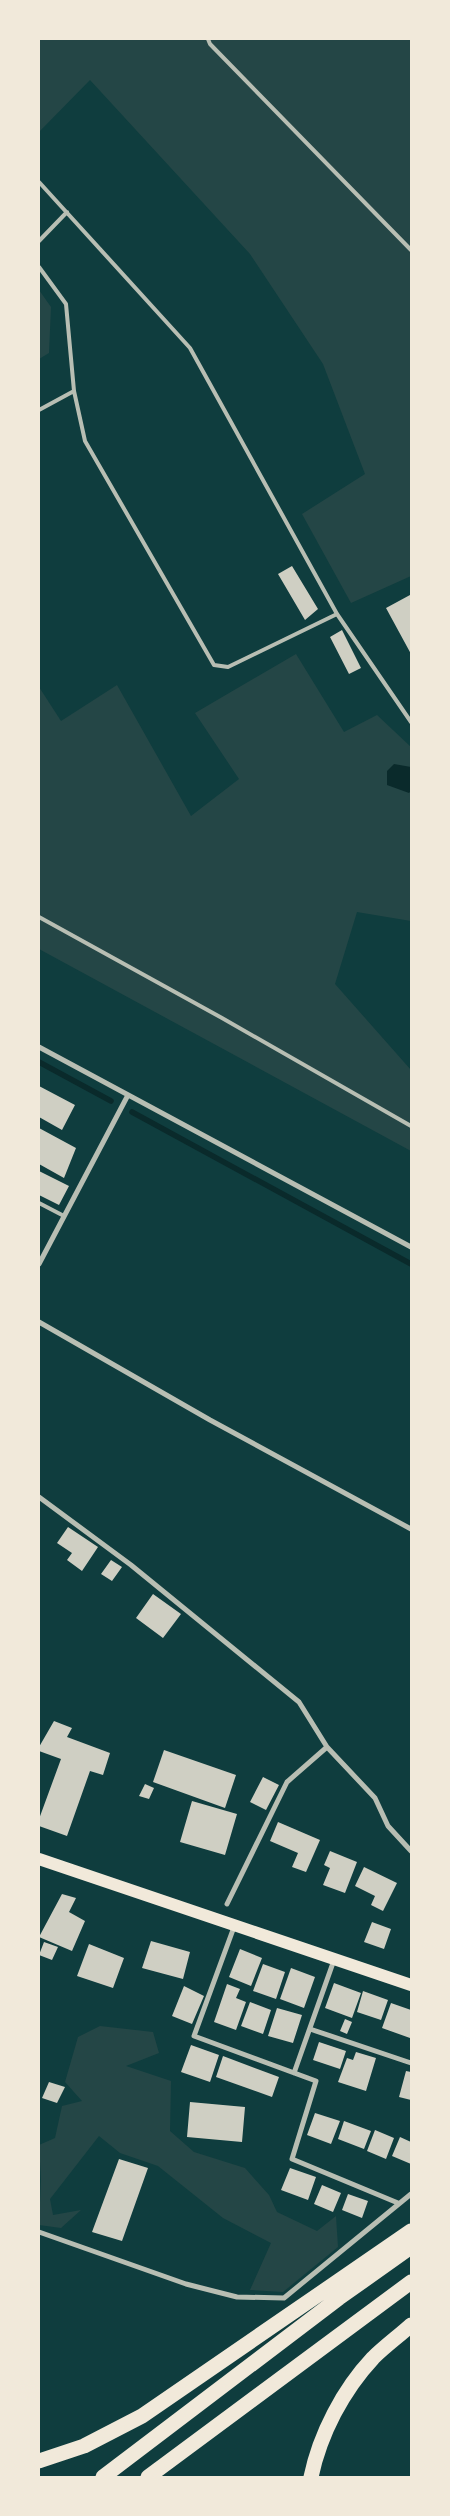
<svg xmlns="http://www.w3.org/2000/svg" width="450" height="2516" font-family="Quicksand,sans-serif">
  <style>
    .green { fill: #244646 }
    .water { fill: #0a2a2b }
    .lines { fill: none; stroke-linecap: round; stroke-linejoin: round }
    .stream { stroke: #0a2a2b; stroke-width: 5.5 }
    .building { fill: #cfcfc3 }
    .service { stroke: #b8beb3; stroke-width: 4 }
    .minor { stroke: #b8beb3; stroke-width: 5 }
    .primary { stroke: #f1e9da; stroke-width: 12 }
    .motorway { stroke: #f1e9da; stroke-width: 15 }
  </style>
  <rect width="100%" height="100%" fill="#0f3d3e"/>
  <path class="green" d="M39,39H411V576L351,603L302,514L365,474L323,364L250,254L90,80L39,132Z
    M39,290L51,307L49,353L39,359Z
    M296,654L344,732L377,715L411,747V921L357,912L335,984L411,1070V1151L39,949V687L61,721L117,685L191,816L239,779L195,713Z
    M100,2026L153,2032L159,2053L126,2066L171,2081L170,2131L194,2152L245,2168L269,2195L277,2212L317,2231L336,2216L338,2247L283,2292L250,2290L271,2243L223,2218L158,2166L120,2153L99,2136L50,2199L53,2215L81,2210L61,2228L39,2225L41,2179L39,2145L55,2138L62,2106L82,2101L65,2082L78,2037Z"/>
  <path class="water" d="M394,764L411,767V791L409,793L387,785V771Z"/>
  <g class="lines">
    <path class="stream" d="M39,1062L111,1101
      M132,1112L411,1264"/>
  </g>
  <path class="building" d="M292,566L318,609L305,620L278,574Z
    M410,595L411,598V654L386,608Z
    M342,630L361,668L349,674L330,637Z
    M39,1086L75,1105L62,1130L39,1117Z
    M39,1128L76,1148L64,1178L39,1164Z
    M39,1171L69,1186L59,1205L39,1195Z
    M68,1527L98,1547L82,1571L67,1560L72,1553L57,1543Z
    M111,1560L122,1567L112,1581L101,1574Z
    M153,1594L181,1614L163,1638L136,1618Z
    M54,1721L72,1728L67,1737L110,1753L103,1775L90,1771L67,1836L39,1826V1819L61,1759L39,1751V1747Z
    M164,1750L236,1775L225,1808L153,1782Z
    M263,1777L279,1785L266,1810L250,1802Z
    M145,1784L154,1788L149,1799L139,1796Z
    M192,1801L237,1814L225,1855L180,1842Z
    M278,1822L320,1840L306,1872L292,1867L298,1853L270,1841Z
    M330,1851L357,1862L345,1893L323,1885L330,1868L324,1865Z
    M364,1867L397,1883L383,1911L371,1905L375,1896L355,1886Z
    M62,1894L76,1898L69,1912L85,1921L72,1951L39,1937Z
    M372,1922L391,1929L384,1949L364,1942Z
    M151,1941L190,1952L183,1979L142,1968Z
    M44,1942L58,1947L52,1960L39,1955Z
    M89,1944L124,1958L113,1988L77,1976Z
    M240,1949L262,1958L251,1986L229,1977Z
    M263,1964L285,1972L276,1999L253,1991Z
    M291,1968L315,1977L304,2008L280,1999Z
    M334,1983L361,1993L352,2018L325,2008Z
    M227,1984L240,1989L236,1998L246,2002L236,2030L214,2022Z
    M184,1986L204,1996L192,2024L172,2016Z
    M363,1991L388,2000L381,2020L357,2012Z
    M250,2002L271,2010L263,2034L241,2026Z
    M391,2003L411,2010L410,2038L382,2028Z
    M277,2008L302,2015L293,2043L268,2036Z
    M345,2019L352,2022L347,2034L340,2031Z
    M319,2042L346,2051L340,2069L313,2060Z
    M191,2045L219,2055L210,2082L181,2072Z
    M356,2052L376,2058L366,2091L338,2082L347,2058L353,2060Z
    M223,2056L279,2077L272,2097L216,2077Z
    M406,2071L411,2072V2100L399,2097Z
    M49,2082L65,2087L57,2103L42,2098Z
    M190,2102L245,2107L242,2142L187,2137Z
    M315,2113L340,2121L331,2144L307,2135Z
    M344,2121L371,2131L364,2149L338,2139Z
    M375,2130L394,2138L386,2159L367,2151Z
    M400,2137L411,2142V2164L392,2156Z
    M119,2159L148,2168L122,2241L92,2232Z
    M290,2168L316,2177L308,2200L281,2190Z
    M322,2185L341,2193L333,2212L314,2204Z
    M348,2194L368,2201L362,2218L342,2210Z"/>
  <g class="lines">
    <path class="service" d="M208,39L210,44L411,250
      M39,182L190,348L337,614L411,722
      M39,241L67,212
      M39,267L66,304L74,391L85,441L214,665L228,667L337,614
      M39,410L74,391
      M39,917L222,1018L411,1126
      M39,1203L64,1216"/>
    <path class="minor" d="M39,1047L411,1247
      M39,1264L128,1095
      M39,1322L210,1420L411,1529
      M39,1497L131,1565L299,1702L327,1747L375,1798L388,1826L411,1851
      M227,1904L287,1782L327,1747
      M234,1927L194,2036L316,2081L292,2159L398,2203
      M310,2029L411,2063
      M294,2073L334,1960
      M39,2232L186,2284L237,2297L284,2298L411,2194"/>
    <path class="primary" d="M39,1859L411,1985"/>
    <path class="motorway" d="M39,2461L84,2446L142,2416L411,2231
      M103,2477L339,2298L411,2247
      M148,2477L411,2282
      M311,2477C320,2434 343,2390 373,2358C385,2346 399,2336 411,2325"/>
  </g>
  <rect width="450" height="2516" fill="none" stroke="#f1e9da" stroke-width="80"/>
</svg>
